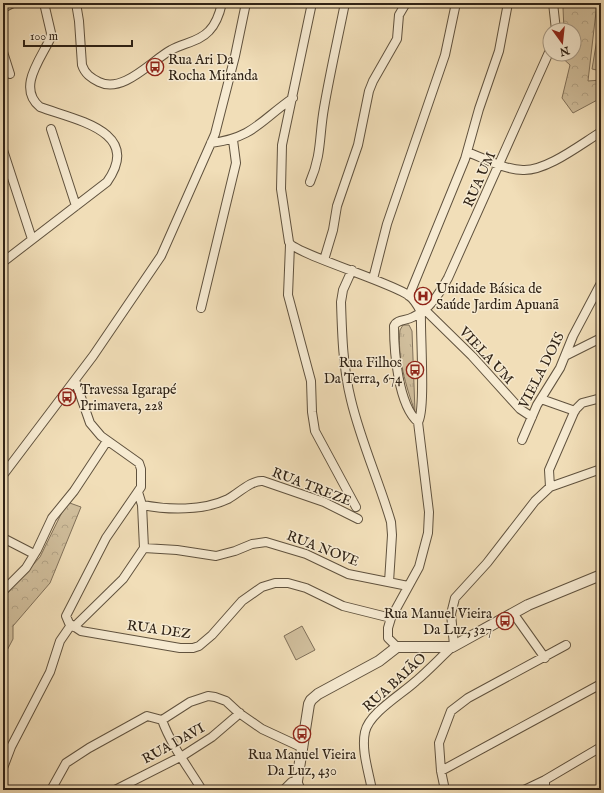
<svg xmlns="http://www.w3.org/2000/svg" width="604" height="793" font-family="'IM FELL English',serif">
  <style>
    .forest { fill: url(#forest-crowns); stroke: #807059 }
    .park { fill: url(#park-tufts); stroke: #807059 }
    .pitch { fill: #d0be9c; stroke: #807059 }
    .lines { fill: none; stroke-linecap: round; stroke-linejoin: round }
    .minor-casing { stroke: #60523e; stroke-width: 10 }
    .tertiary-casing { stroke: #60523e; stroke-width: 12 }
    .minor { stroke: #f6ead1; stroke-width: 8 }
    .tertiary { stroke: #f6ead1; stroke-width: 10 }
    .labels { text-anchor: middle; stroke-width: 3; stroke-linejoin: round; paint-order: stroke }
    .poi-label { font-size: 14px; fill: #302316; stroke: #f6ead1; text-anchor: start }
    .street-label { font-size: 14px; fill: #302316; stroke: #f6ead1 }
  </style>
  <defs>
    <pattern id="forest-crowns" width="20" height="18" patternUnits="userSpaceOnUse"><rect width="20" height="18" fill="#d0be9c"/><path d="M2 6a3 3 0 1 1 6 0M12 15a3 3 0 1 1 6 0" fill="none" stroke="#b3a386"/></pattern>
    <pattern id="park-tufts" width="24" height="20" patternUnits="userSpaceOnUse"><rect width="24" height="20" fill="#d0be9c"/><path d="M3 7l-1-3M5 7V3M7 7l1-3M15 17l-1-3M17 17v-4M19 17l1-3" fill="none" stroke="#b3a386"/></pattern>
  </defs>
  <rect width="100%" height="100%" fill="#f1deb8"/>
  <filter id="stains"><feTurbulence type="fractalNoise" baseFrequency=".005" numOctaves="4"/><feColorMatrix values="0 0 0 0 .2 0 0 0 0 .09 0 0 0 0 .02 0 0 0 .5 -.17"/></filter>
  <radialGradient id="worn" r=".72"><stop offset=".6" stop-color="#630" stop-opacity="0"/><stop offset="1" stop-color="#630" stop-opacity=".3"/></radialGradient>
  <path class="forest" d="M570,3H597L588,81L601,80V98L573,113L562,98L570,65L558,54H574V30H564L563,8Z
    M67,502L81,507L50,583L13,626V639L3,658V598L40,557Z"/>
  <path class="park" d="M403,325H409L412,331L415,412C406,386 397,357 400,330Z"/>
  <path class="pitch" d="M600,21H601V71L592,69Z
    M302,626L315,650L296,660L284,636Z"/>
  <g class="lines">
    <defs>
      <path id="minor" d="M76,3L79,21L82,65C85,74 91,78 99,82C123,94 151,61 171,50C183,43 199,42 209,31C216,24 220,12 222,3
        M312,3L282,145L281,189L289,242C293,253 390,282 408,295C414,299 418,306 421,312C420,331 426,411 418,422L429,512L428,533L419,567L391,618L388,628V638L397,647
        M553,3L556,30
        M3,8L13,3
        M3,52L10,74
        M51,129L76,206
        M211,143C253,138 261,120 293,98
        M3,150L32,239
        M467,152C484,158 505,170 523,170C547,171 581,144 601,132
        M310,182C322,154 319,136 324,108C330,73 338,38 345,3
        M290,245L288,295L311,381L312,412L315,431L356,507
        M324,260L333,230L337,206L358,145L369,91L373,81L397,39L399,15L406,3
        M3,262L107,182C143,131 75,120 40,107C17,88 40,60 50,39L51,33L44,3
        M352,270L343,290L341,302C342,335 343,368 351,400C361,442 379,481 391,522L392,535L389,582
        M373,279L387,224L445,55L456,3
        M409,296L465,159L479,109L499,51L508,3
        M201,308L236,163L233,140
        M424,309L472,356L520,409L532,417
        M565,356L601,338
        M75,380L90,423L101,436L139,463L141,469V487L106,538L66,616L69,623L81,631L180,648H193L199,646L212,635L242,601L262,587L275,583H288L306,588L343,606L391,618
        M541,399L575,411
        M418,422C398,405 394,351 394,326C397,319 406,321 413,317C430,309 439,294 448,278L550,50
        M522,440L537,405L560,368L573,336L601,283
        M3,475L93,356L161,256L215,134L235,56L246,3
        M550,487L549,470L575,410L582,403L601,398
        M138,492L142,505L144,548L177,550L216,556L235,551L252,544L266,542L306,554L348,574L408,586
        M142,505C168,510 203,511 228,499C239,493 251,480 263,481L324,502L358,519
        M3,538L34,554
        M3,591L26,568L37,550L52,518L74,491L107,441
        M513,613L545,658
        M74,627L123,579L144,548
        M454,645L451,614L455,598L487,563L535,501L550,487L601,469
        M162,720L190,702L208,696L215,697L226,701L239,713L262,729L303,748
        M162,720C171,745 188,767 202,790
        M3,768L11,747L50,672L60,641L71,625
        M441,771L601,684
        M297,781L301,790
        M51,790L66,763L89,748L147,716L162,720
        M115,790L184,755L212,737L240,713
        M372,790C369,773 361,750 365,732C369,713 402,694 416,681C429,670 440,658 452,647
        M445,790L441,771L439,743L451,711L468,698L566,645
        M524,790L545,780
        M545,790V780L601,747"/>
      <path id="tertiary" d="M285,790L292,783L297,781L309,704L311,700L318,694L379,661L397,647H452L528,605L601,575"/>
    </defs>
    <use href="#minor" class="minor-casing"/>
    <use href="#tertiary" class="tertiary-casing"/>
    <use href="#minor" class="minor"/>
    <use href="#tertiary" class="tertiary"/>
  </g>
  <defs>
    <symbol id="bus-ring" viewBox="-11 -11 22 22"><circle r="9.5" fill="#f6ead1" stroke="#8f2418" stroke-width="1.5"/><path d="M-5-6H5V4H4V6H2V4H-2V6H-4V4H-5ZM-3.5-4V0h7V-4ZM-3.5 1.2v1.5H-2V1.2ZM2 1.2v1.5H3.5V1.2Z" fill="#8f2418"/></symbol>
    <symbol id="hospital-ring" viewBox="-11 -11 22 22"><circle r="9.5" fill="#f6ead1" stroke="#8f2418" stroke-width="1.5"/><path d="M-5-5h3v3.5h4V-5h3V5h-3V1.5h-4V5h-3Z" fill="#8f2418"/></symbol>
  </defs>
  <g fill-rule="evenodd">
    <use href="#bus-ring" x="145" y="57" width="20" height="20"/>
    <use href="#hospital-ring" x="413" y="286" width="20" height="20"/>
    <use href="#bus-ring" x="405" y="360" width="20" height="20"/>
    <use href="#bus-ring" x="57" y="387" width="20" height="20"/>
    <use href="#bus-ring" x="495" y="611" width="20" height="20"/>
    <use href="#bus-ring" x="292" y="724" width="20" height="20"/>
  </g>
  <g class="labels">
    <g class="poi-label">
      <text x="168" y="64">Rua Ari Da<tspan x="168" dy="16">Rocha Miranda</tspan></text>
      <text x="436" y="293">Unidade Básica de<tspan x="436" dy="16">Saúde Jardim Apuanã</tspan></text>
      <text x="402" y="367" text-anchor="end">Rua Filhos<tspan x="402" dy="16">Da Terra, 674</tspan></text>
      <text x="80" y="394">Travessa Igarapé<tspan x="80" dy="16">Primavera, 228</tspan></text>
      <text x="492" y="618" text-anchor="end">Rua Manuel Vieira<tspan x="492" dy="16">Da Luz, 327</tspan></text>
      <text x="302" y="759" text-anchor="middle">Rua Manuel Vieira<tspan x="302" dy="16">Da Luz, 430</tspan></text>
    </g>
    <g class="street-label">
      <text transform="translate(479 179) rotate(-66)" y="5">RUA UM</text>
      <text transform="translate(487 355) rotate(47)" y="5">VIELA UM</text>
      <text transform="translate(541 370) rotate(-63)" y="5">VIELA DOIS</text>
      <text transform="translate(312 486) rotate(21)" y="5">RUA TREZE</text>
      <text transform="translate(323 548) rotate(21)" y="5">RUA NOVE</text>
      <text transform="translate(159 629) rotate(8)" y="5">RUA DEZ</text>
      <text transform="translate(394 682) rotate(-42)" y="5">RUA BAIÃO</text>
      <text transform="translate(173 743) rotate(-29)" y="5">RUA DAVI</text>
    </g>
  </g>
  <rect width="604" height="793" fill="none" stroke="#f1deb8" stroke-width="16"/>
  <rect x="4" y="4" width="596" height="785" fill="none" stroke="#302316" stroke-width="2"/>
  <rect x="8" y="8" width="588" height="777" fill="none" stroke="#302316"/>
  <g transform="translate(562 42) rotate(165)"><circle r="19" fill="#f6ead1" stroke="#a79a86"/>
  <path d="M0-3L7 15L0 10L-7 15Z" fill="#8f2418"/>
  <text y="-6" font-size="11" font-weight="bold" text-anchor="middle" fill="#302316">N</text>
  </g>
  <path d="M24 40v6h108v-6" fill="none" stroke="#302316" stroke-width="2"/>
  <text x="30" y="40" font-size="12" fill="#302316" stroke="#f6ead1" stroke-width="3" paint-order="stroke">100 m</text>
  <rect width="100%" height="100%" filter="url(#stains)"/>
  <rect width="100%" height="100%" fill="url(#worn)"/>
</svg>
